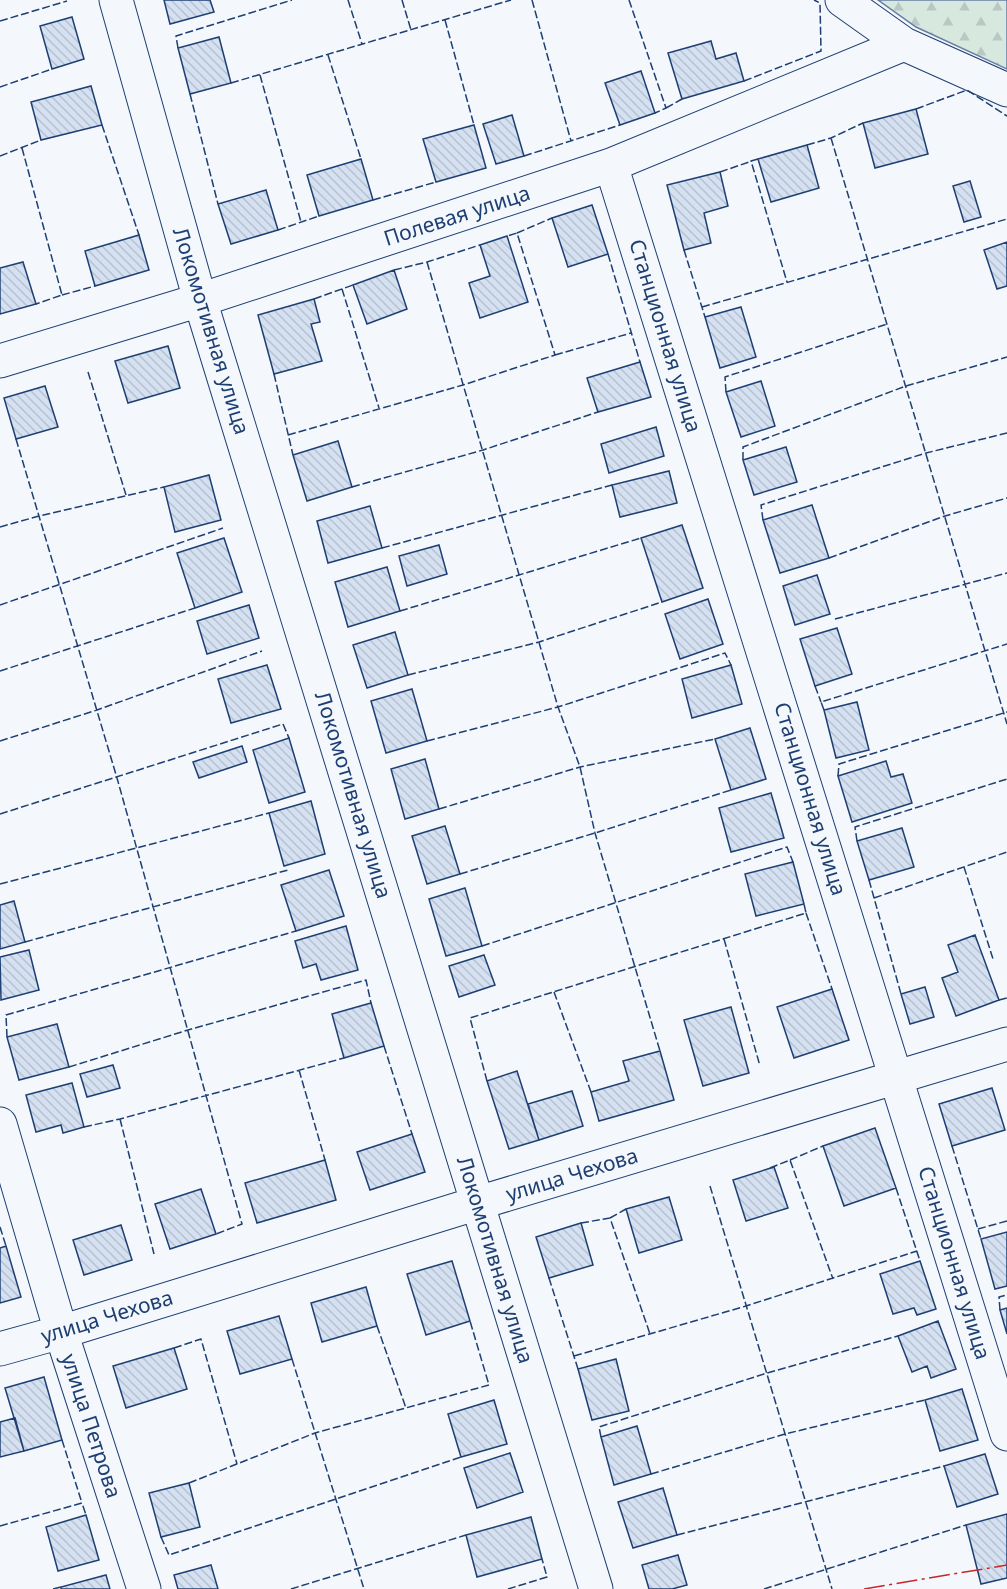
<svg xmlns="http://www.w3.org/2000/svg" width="1007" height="1589" font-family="'Noto Sans',sans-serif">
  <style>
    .forest { fill: url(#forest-firs); stroke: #687fa3; stroke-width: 1.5 }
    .building { fill: url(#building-back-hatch); stroke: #1d3f73; stroke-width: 1.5 }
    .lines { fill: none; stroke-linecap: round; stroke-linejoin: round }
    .minor-casing { stroke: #1d3f73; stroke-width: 35 }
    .minor { stroke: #f4f7fb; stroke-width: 33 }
    .fence { stroke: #1d3f73; stroke-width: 1.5; stroke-dasharray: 8 3; stroke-linecap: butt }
    .power { stroke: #c62828; stroke-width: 1.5; stroke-dasharray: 21 4.5 3 4.5; stroke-linecap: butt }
    .labels { text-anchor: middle; stroke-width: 4.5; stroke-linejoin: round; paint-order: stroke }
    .street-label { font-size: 21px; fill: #1d3f73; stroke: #f4f7fb }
  </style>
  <defs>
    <pattern id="forest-firs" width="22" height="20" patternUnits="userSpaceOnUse" patternTransform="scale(1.5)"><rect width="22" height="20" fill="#d7e8df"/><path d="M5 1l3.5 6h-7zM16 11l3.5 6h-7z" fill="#b8c8c3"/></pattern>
    <pattern id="building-back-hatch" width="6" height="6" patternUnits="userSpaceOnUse" patternTransform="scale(1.5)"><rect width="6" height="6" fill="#d5e0f0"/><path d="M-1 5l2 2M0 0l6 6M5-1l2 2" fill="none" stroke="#b6c1d1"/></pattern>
  </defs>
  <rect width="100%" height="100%" fill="#f4f7fb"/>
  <path class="forest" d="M878,0H1007V69L916,27Z"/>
  <path class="building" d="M164,0H210L214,12L170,24Z
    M72,17L84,59L52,69L40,26Z
    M219,37L231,83L190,94L178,48Z
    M711,41L716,59L736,53L744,81L682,99L668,53Z
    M641,71L655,113L620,125L605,83Z
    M91,86L102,125L41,140L31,102Z
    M916,109L928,154L875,168L863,123Z
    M512,115L524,156L496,164L483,124Z
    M474,125L486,168L436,182L423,139Z
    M807,145L819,188L771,202L758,159Z
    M361,159L373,200L319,216L307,175Z
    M720,172L728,206L704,213L711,243L684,250L667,185Z
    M970,181L981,217L964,222L953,186Z
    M266,190L278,230L231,244L218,204Z
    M592,205L608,254L568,267L552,218Z
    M139,235L149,270L95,286L85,251Z
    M507,236L528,302L480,318L469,283L490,276L480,245Z
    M1007,242V286L997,289L984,250Z
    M23,262L36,304L0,314V268Z
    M394,270L407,309L367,324L353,285Z
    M314,299L320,322L311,324L322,361L274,374L258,315Z
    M741,307L756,357L720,368L705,317Z
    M168,346L180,388L128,403L115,361Z
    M640,362L651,397L598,412L587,378Z
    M761,381L775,426L741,437L726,392Z
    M45,386L58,427L16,439L4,398Z
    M656,427L664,456L609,473L601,444Z
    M338,441L352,487L307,501L293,455Z
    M786,447L797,482L754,495L743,460Z
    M669,471L677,503L620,517L612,485Z
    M209,475L221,520L175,532L164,487Z
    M812,505L829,558L780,573L763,520Z
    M370,506L382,548L328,563L317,521Z
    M682,525L703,588L662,602L641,538Z
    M224,538L242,592L195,608L177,553Z
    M439,545L447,574L407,586L399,556Z
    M387,567L400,611L348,627L335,582Z
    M817,575L830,614L795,625L783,586Z
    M708,599L723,644L680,659L665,614Z
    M249,605L259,638L207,654L197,621Z
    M837,628L852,674L815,686L800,639Z
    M395,632L408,675L367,688L353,645Z
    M267,665L281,709L231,723L218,679Z
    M731,665L742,704L692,718L682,679Z
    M412,689L427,741L386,753L371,701Z
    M857,702L869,750L836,758L824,710Z
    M750,728L766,779L731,790L715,739Z
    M289,738L305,792L269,803L253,750Z
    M242,746L247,762L199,778L193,762Z
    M425,759L439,809L405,819L391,769Z
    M886,761L891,777L903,774L912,803L852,822L838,776Z
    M771,793L784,838L731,852L719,808Z
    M311,801L325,854L284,866L269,813Z
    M445,826L460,874L427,884L412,836Z
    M902,828L914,867L869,880L857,841Z
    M793,862L804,904L756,916L745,874Z
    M329,870L344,916L296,931L281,885Z
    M465,888L482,946L446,956L429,899Z
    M14,901L25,942L0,949V905Z
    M346,926L358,970L321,980L316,964L303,968L295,941Z
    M975,935L999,1000L956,1016L942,978L958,972L948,945Z
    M29,950L39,990L1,1000L0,957Z
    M484,955L495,985L459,997L449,966Z
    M925,987L934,1017L910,1024L901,994Z
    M832,989L849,1040L794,1058L777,1007Z
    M371,1003L384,1046L344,1058L332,1014Z
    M731,1007L749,1073L703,1086L684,1020Z
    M57,1024L69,1067L19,1080L7,1037Z
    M660,1051L674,1100L599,1121L591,1092L629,1081L623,1061Z
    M113,1065L120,1088L87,1097L80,1074Z
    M517,1071L539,1140L509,1149L487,1081Z
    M72,1083L84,1127L63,1133L61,1125L36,1132L26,1095Z
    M992,1088L1005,1130L952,1146L939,1104Z
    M572,1091L583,1126L539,1140L528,1104Z
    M875,1128L896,1188L844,1206L823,1146Z
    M412,1134L425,1172L370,1190L357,1152Z
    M325,1160L336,1200L257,1223L245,1183Z
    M774,1167L788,1208L746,1221L733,1180Z
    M201,1189L216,1234L170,1249L155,1204Z
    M669,1197L682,1240L639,1253L626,1209Z
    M581,1223L593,1265L549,1278L536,1237Z
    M121,1225L132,1260L84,1275L73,1240Z
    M1007,1232V1286L995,1289L981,1239Z
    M6,1246L21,1297L0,1303V1248Z
    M452,1261L470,1321L426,1335L407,1274Z
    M920,1261L936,1309L917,1315L914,1308L893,1314L880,1274Z
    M366,1287L377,1326L322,1342L311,1303Z
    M1007,1308V1334L1000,1310Z
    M279,1316L292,1359L240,1374L227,1331Z
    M938,1321L956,1369L931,1378L927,1366L912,1372L898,1336Z
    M174,1348L187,1389L126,1408L113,1366Z
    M616,1359L629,1411L592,1420L578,1369Z
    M44,1377L62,1440L24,1451L5,1388Z
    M962,1389L978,1440L940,1451L925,1400Z
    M494,1400L507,1444L461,1457L448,1414Z
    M15,1418L24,1451L0,1457V1422Z
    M637,1426L651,1474L614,1485L601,1437Z
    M510,1453L523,1492L477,1508L464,1468Z
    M985,1454L998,1494L957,1507L944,1466Z
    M189,1483L200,1527L161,1537L149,1493Z
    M663,1488L677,1535L633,1548L618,1502Z
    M1007,1514V1578L981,1584L966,1525Z
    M86,1515L99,1560L58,1571L46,1527Z
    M531,1517L542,1559L477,1577L466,1535Z
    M678,1555L687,1585L672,1589H649L642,1565Z
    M211,1565L218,1589H178L174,1575Z
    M106,1575L110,1589H61V1587Z"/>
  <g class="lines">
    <defs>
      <path id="minor" d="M116,0L200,300L596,1589
        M842,0L904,44L1007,90
        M611,165L1007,1434
        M0,361L200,300L611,165L904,44
        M0,1124L61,1332L144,1589
        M0,1349L61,1332L478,1203L1007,1044"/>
    </defs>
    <use href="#minor" class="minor-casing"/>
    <use href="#minor" class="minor"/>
    <path class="fence" d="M348,0L362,44
      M402,0L411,30
      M532,0L571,141
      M629,0L666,108L655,113
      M445,20L474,125
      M0,21L67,1
      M178,48L176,36L292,0
      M328,55L361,159
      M260,75L301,222
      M744,81L821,51L820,3L814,0
      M231,83L511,0
      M0,87L52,69
      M190,94L218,204
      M666,108L682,99
      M916,109L967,90L1007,116
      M102,125L139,235
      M831,138L1007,724
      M807,145L831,138L863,123
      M22,148L62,295L36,304
      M0,156L41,140
      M524,156L620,125
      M758,159L751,161L787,282
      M720,172L752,161
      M373,200L436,182
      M278,230L319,216
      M517,233L552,218
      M684,250L705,317
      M608,254L640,362
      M427,262L558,707L580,767L595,833L660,1051
      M394,270L427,262L480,245
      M342,289L379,408
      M62,295L95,286
      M314,299L353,285
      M702,307L1007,219
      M555,355L631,333
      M88,372L126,495
      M274,374L293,455
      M726,392L725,377L887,324
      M288,435L463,385L555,355L517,233L507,236
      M16,439L117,778L242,1224L216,1234
      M743,460V447L906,386L1007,357
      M352,487L483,450L598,412
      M763,520L761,505L926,453L1007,433
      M0,527L39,516L164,487
      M382,548L612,485
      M829,558L945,516L1007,498
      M0,605L223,528
      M400,611L641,538
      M835,619L1007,573
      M0,671L195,608
      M408,675L539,642L662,602
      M815,686L821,702
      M824,710L821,702L1007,644
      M0,741L97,710L262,651
      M427,741L558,707L725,653L731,665
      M838,776L839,764L1007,712
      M439,809L580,767L715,739
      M0,814L283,724L289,738
      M857,841L855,827L1007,779
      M964,867L993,959
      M460,874L595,833L731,790
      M869,880L901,994
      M0,884L269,813
      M874,898L1007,852
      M806,913L832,989
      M724,939L760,1066
      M25,942L288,870
      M482,946L787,847L793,862
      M554,992L591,1092
      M999,1000L1007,998
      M7,1037L6,1015L296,931
      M384,1046L412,1134
      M69,1067L188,1030L366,980L371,1003
      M299,1070L325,1160
      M487,1081L470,1018L806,913L804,904
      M120,1119L154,1254
      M84,1127L120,1119L344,1058
      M952,1146L981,1239
      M790,1160L823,1146
      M770,1168L790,1160L833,1279
      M710,1186L832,1589
      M896,1188L920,1261
      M610,1218L626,1209
      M581,1223L610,1218L650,1334
      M0,1227L6,1246
      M978,1229L1007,1221
      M549,1278L578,1369
      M1000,1310L999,1297L1007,1295
      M377,1326L406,1408
      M174,1348L201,1339L237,1464
      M574,1356L746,1306L917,1251
      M292,1359L364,1589
      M601,1437L599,1427L767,1373L898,1336
      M62,1440L82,1503
      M651,1474L785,1434L925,1400
      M189,1483L315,1433L489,1385L470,1321
      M0,1526L82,1503L86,1515
      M677,1535L944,1466
      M161,1537L169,1555L461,1457
      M53,1589L61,1587
      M291,1589L466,1535
      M508,1589L547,1577L542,1559
      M764,1589L966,1525"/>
    <path class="power" d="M864,1589L1007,1565"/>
  </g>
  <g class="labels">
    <g class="street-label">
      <text transform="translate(457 216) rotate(-18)" y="7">Полевая улица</text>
      <text transform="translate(211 331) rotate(73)" y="7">Локомотивная улица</text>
      <text transform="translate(665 336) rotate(73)" y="7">Станционная улица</text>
      <text transform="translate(353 795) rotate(73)" y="7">Локомотивная улица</text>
      <text transform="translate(810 799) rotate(73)" y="7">Станционная улица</text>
      <text transform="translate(572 1175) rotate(-17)" y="7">улица Чехова</text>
      <text transform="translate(495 1260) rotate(73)" y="7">Локомотивная улица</text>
      <text transform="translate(954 1263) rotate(73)" y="7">Станционная улица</text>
      <text transform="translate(107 1317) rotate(-17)" y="7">улица Чехова</text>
      <text transform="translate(91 1426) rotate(72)" y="7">улица Петрова</text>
    </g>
  </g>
</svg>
